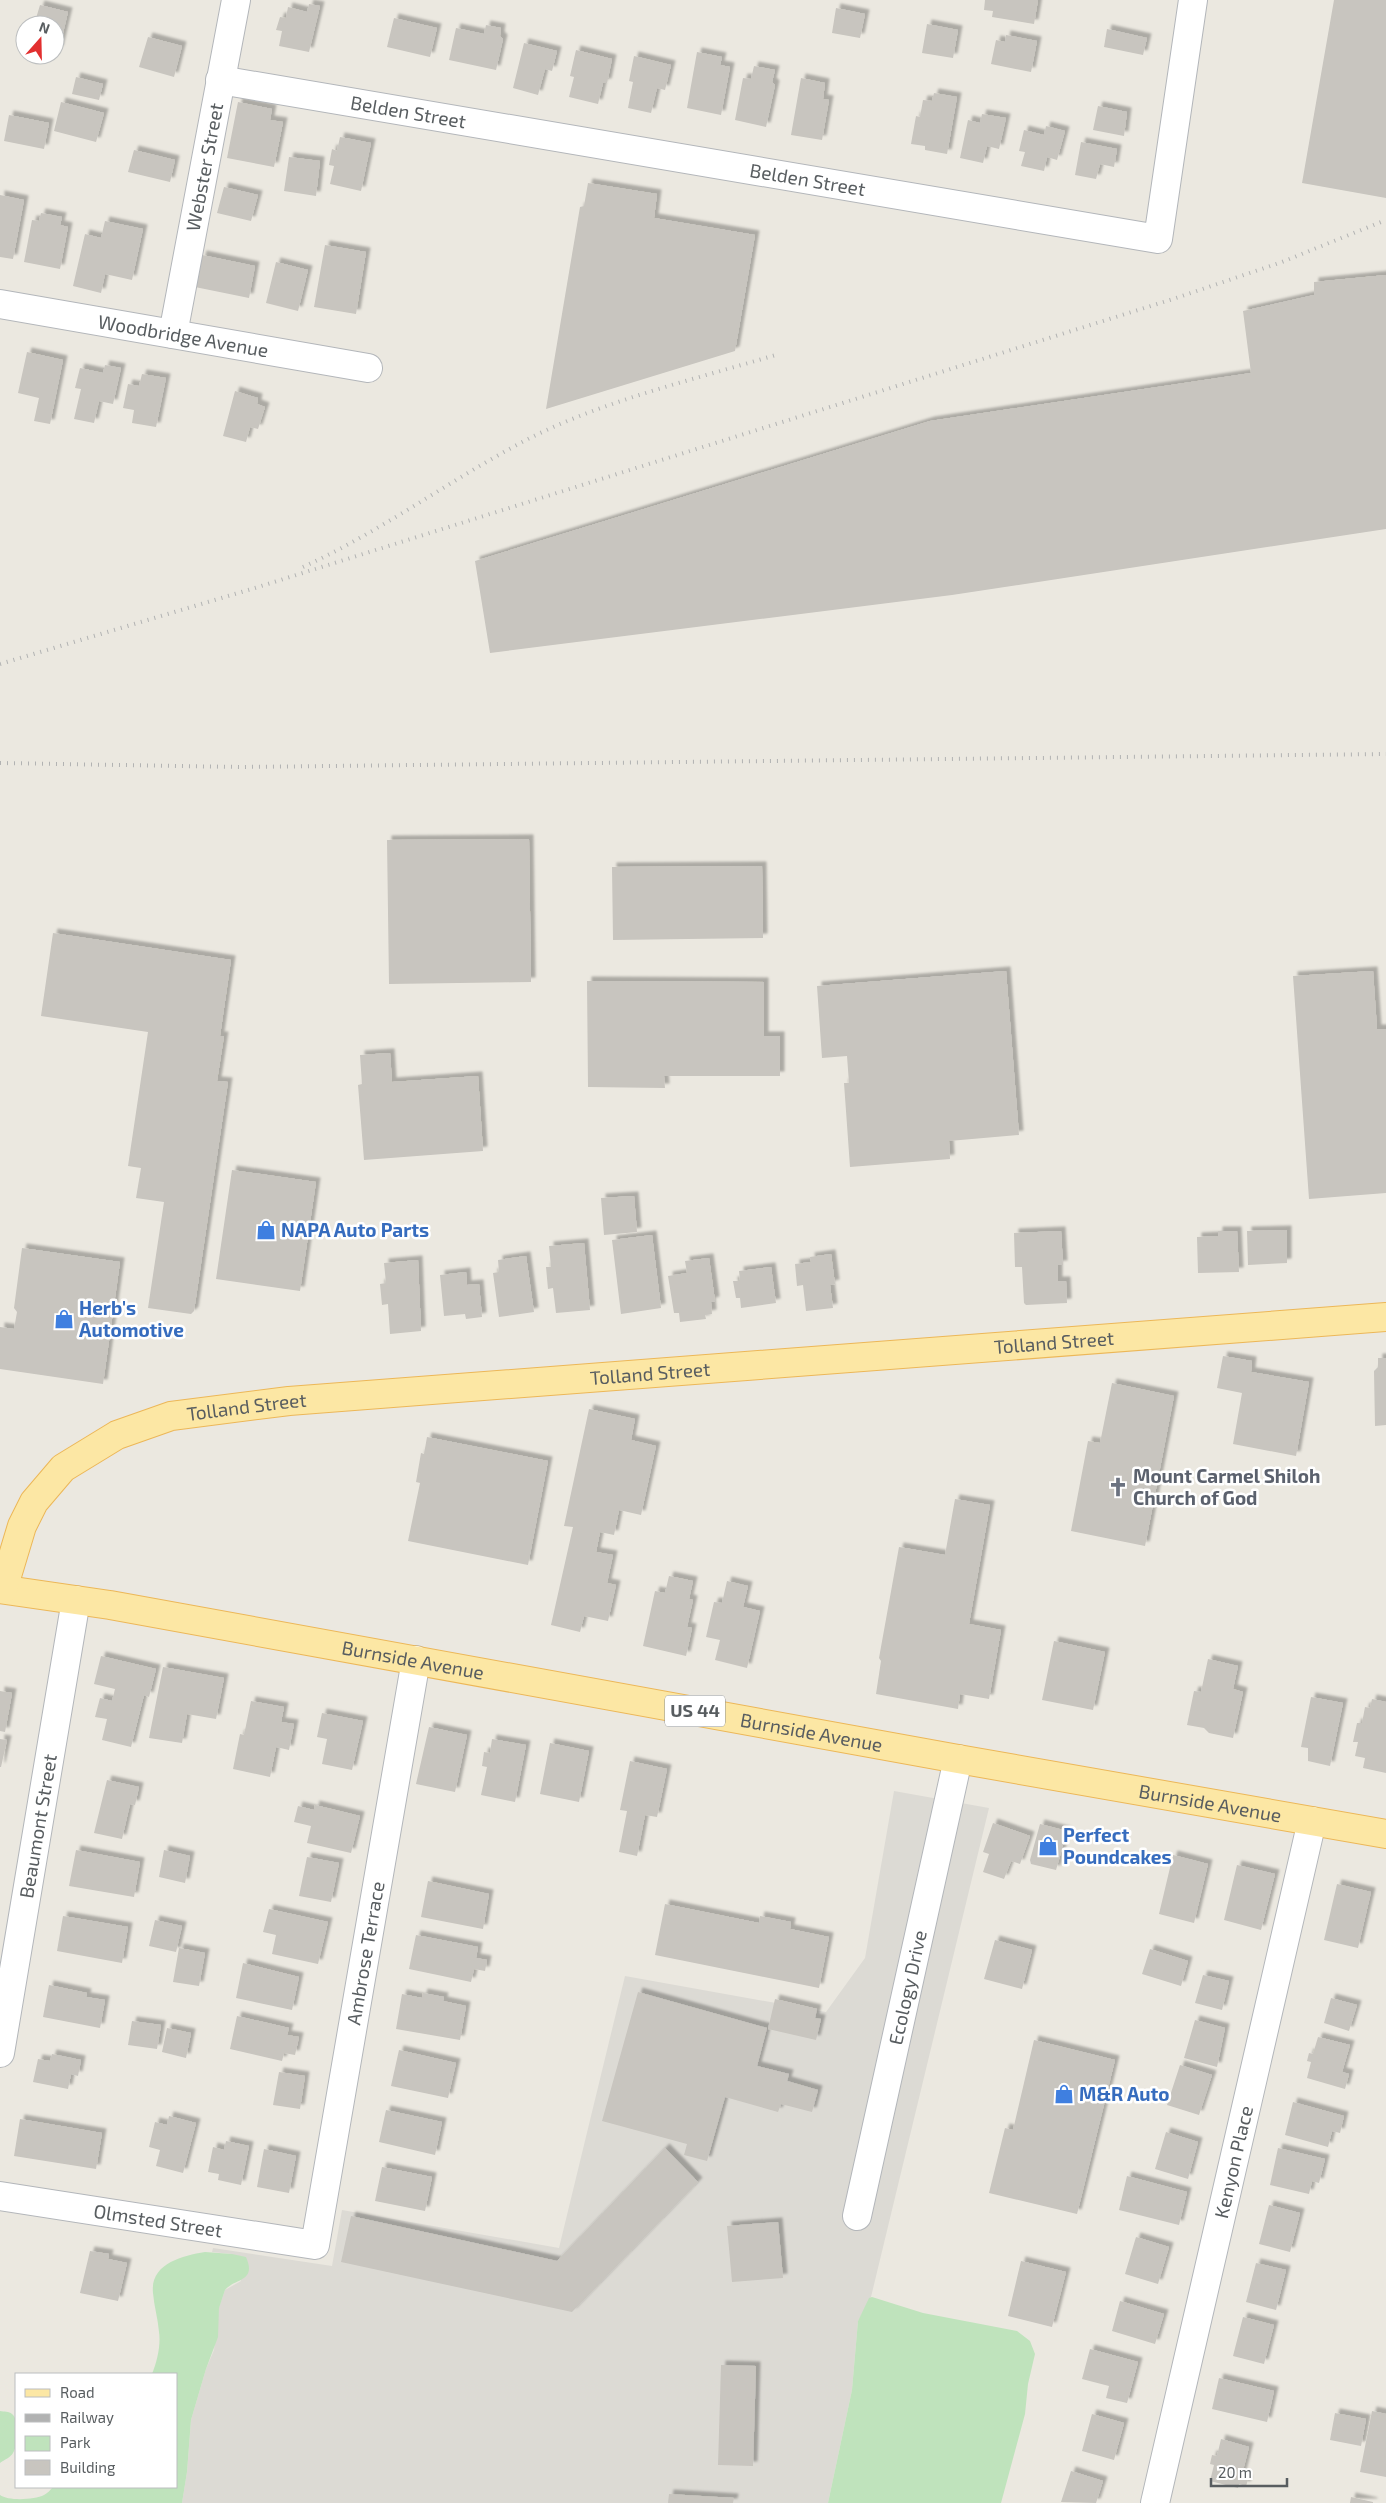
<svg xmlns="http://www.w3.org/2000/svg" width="1386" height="2503" font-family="'Exo 2',sans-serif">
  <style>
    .industrial { fill: #dcdad4 }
    .green { fill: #bfe3bc }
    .building { fill: #c8c5bf; filter: url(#shadow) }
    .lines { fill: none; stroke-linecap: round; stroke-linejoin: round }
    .minor-casing { stroke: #b3b6ba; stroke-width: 30 }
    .major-casing { stroke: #ecb758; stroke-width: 30 }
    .minor { stroke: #fff; stroke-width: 28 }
    .major { stroke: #fce7a4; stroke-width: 28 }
    .rail { stroke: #b1b2b2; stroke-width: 4; stroke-dasharray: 1 6; stroke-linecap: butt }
    .labels { text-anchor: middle; stroke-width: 5; stroke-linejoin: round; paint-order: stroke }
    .shield { fill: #fff; stroke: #8a8e90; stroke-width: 1 }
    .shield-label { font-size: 18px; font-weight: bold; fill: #585d60 }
    .street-label { font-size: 19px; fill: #585d60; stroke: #fff }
    .shop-label { font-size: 19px; font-weight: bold; fill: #366cbe; stroke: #fff; text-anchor: start }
    .worship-label { font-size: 19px; font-weight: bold; fill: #5b616d; stroke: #fff; text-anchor: start }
  </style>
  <defs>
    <filter id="shadow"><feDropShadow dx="4.5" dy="-4.5" stdDeviation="1" flood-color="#0004"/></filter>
  </defs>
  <rect width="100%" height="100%" fill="#ebe8e0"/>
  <path class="industrial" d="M894,1791L989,1808L871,2297L858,2321L852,2390L828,2503H182L187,2472L191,2420L206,2369L214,2350L219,2307L225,2290L241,2281L232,2254L212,2252L213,2248L332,2266L342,2210L559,2248L625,1976L826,2012L865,1958Z"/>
  <path class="green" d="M205,2252L232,2254L246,2257C257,2282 235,2278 225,2290L219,2308L218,2337L206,2369L191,2420L187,2472L182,2503H0V2495C8,2501 34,2500 44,2495C48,2493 50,2490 53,2487H176V2374H152C157,2362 161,2345 159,2332C158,2319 154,2306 153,2293C150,2264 181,2256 205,2252Z
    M872,2297L923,2313L1017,2331L1030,2341L1035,2354L1028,2384L1025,2414L1001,2503H828L852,2390L858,2321L869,2298Z
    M0,2411C4,2412 9,2411 12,2414C20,2420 18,2445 13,2453C11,2457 4,2460 0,2463Z"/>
  <path class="building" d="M985,0H1038L1034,24L992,17L993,11L984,10Z
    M1334,0H1386V198L1302,183Z
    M309,4L320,6L309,52L279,46L282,31L276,30L280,17L286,18L288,7L307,12Z
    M40,5L68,12L59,50L55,49V25H34Z
    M836,8L865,14L860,38L832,33Z
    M394,18L437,28L430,57L387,47Z
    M927,24L958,30L953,58L922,53Z
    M486,25L501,28L500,36L503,39L496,70L449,60L456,28L484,34Z
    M1107,29L1147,38L1143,55L1104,47Z
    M1006,35L1037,41L1031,72L991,64L996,40L1005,42Z
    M148,37L182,46L174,77L139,67Z
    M524,43L557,51L552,71L545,69L538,95L513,88Z
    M576,50L612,59L607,83H603L598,104L569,97L574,77L570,76Z
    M697,52L722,57L720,65L730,67L721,115L687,108Z
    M634,56L671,65L665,90L657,88L651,113L628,108L633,82L629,81Z
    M754,66L775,70L772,82L775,85L766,127L735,120L743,78L751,79Z
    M76,77L103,84L99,100L72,94Z
    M801,78L825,83L823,99L829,100L822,140L791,135Z
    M934,93L957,97L947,154L925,150V146L911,144L916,116L920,117L923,100L932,101Z
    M61,102L104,113L96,142L54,131Z
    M238,102L272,109L270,120L283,122L274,167L227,158Z
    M1098,106L1127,112L1124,136L1093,130Z
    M982,114L1006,118L999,149L987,146L983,163L960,158L968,120L980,123Z
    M9,115L49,123L44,149L4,141Z
    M1046,126L1065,131L1057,160L1047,157L1044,171L1021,166L1025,152L1019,151L1024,130L1044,135Z
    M340,137L371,143L361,191L330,184L334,166L329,165L332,149L337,151Z
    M1081,142L1117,149L1114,167L1100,164L1096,179L1075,175Z
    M134,150L175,160L170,182L128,172Z
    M289,157L320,161L316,196L284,191Z
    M588,183L657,194L654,218L755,235L735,351L546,409L580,207L584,206Z
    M224,187L258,195L251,221L217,213Z
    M0,195L24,200L13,259L0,257Z
    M41,213L62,217L60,225L68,227L60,269L24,262L32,220L39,221Z
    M105,221L143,229L132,280L105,274L101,293L73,286L85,234L101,238Z
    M325,245L366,252L356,314L314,307Z
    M202,255L255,266L249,298L195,287Z
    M276,262L308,270L298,311L266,303Z
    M1386,275V529L952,595L490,653L475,561L930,421L1251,373L1243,311L1314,295V282Z
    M27,352L63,360L50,424L34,421L39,398L18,393Z
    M105,365L121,368L113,404L99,401L94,423L74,419L81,389L75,388L80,368L103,373Z
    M142,374L166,378L156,427L132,423L134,410L123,408L128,384L139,386Z
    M235,391L258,398L257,404L265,407L258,429L250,427L246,442L223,436Z
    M529,839L531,982L389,984L387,840Z
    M762,866L763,938L613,940L612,867Z
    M53,933L231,960L220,1036H224L217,1081L228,1082L194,1311L191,1314L148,1308L164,1202L136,1198L141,1168L128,1166L148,1032L41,1016Z
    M1006,971L1019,1135L949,1141L950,1159L850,1167L844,1083H849L847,1056L822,1058L817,986Z
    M1373,971L1377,1029H1386V1193L1309,1199L1293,976Z
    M587,981L764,982V1036H780V1076H664L665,1088L588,1087Z
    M390,1053L392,1082L478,1076L483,1151L364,1160L358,1085L362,1084L360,1055Z
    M232,1170L316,1182L300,1291L216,1279Z
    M634,1196L637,1232L604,1235L601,1198Z
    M1287,1230V1263L1248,1265L1247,1231Z
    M1061,1231L1063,1265H1058V1281H1066L1067,1303L1026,1305L1024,1303L1022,1267H1015L1014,1233Z
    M1218,1231H1237L1239,1272L1198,1273L1197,1237L1218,1236Z
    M652,1235L661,1308L621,1314L612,1240Z
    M584,1243L590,1310L556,1313L553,1288L548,1289L546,1267H551L549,1246Z
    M22,1248L120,1262L103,1384L0,1369V1327L14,1329L17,1312L14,1308Z
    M831,1254L835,1284L830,1285L833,1308L806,1311L803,1285L797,1286L795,1264L811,1262L810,1257Z
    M526,1256L534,1312L499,1317L493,1273L499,1272L498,1260Z
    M709,1258L715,1301L711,1302L712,1314L705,1315L706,1319L680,1322L679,1313H674L668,1276L687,1273L685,1261Z
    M418,1260L421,1331L390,1334L388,1304L382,1305L380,1284L386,1283L384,1263Z
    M771,1267L776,1303L741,1308L740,1298H736L733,1281H740L739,1271Z
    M466,1272L467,1285L479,1284L482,1317L466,1319L465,1314L444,1316L440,1275Z
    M1223,1356L1252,1361L1251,1372L1309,1382L1296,1456L1233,1444L1242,1393L1217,1388Z
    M1378,1358H1386V1425L1375,1426L1374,1371L1378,1367Z
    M1112,1383L1174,1396L1145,1546L1071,1531L1088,1441L1100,1443Z
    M589,1409L635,1419L631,1440L656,1446L641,1515L619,1510L614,1535L600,1532L596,1552L613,1555L607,1583L616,1585L608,1621L584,1616L580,1632L551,1625L573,1527L564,1526Z
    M427,1437L548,1461L528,1565L408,1541L420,1483L416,1482L421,1453L424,1454Z
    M955,1499L990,1505L969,1624L1001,1630L989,1699L960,1694L958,1709L876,1694L881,1661L879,1658L899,1547L945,1555Z
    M669,1576L693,1581L689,1599L693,1600L687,1627L692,1628L686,1656L643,1646L655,1591L665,1593Z
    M727,1581L748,1586L743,1607L760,1611L747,1668L715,1660L720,1640L706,1637L714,1602L722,1603Z
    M1054,1641L1105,1652L1093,1710L1042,1700Z
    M101,1656L156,1669L149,1697L144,1695L131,1747L102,1740L107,1719L95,1717L100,1698L112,1701L115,1689L94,1684Z
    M1208,1659L1238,1666L1233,1689L1243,1692L1233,1738L1209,1733L1204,1728L1187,1725L1194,1691L1201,1692Z
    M163,1667L224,1678L216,1719L187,1714L182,1743L149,1738Z
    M0,1691L12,1693L5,1732L0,1731Z
    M1311,1697L1343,1703L1330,1766L1308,1761V1748L1301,1747Z
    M1372,1699L1386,1702V1773L1363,1768L1365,1758L1355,1756L1358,1742H1353L1357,1723H1362L1365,1707L1370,1708Z
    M251,1701L284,1707L281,1722L294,1724L289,1750L276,1747L270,1777L233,1769L240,1734L244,1735Z
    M322,1713L363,1721L352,1770L322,1764L327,1739L317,1737Z
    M429,1727L467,1735L455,1792L416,1784Z
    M0,1739L7,1740L1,1767H0Z
    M492,1739L526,1745L515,1802L481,1795L487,1767L482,1766L484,1752L490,1753Z
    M550,1743L589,1751L579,1802L540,1794Z
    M630,1761L667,1769L657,1817L645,1815L637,1856L619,1852L627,1811L620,1810Z
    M107,1780L139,1787L135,1805L130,1804L122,1839L94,1833Z
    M315,1805L360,1816L351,1853L307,1843L311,1826L294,1822L298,1806L314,1810Z
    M993,1823L1030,1836L1020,1864L1011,1861L1004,1879L983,1872L989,1854L983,1852Z
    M1040,1824L1067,1831L1056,1870L1031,1864L1030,1860Z
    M76,1850L140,1862L134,1897L69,1886Z
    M164,1850L190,1856L185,1883L159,1877Z
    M1173,1855L1208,1864L1194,1923L1159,1914Z
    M307,1857L339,1863L331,1902L299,1896Z
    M1237,1865L1275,1874L1261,1930L1224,1920Z
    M428,1881L489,1894L483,1929L421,1917Z
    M1337,1884L1371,1892L1358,1948L1324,1940Z
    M665,1904L759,1923L760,1916L791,1922L790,1929L829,1937L819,1988L655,1955Z
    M269,1909L328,1922L318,1964L272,1954L276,1935L263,1932Z
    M63,1916L128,1927L122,1963L57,1951Z
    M155,1920L182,1926L176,1952L149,1946Z
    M416,1935L478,1947L476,1958L487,1960L485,1971L474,1969L471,1982L409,1969Z
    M995,1940L1032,1950L1022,1989L984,1979Z
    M179,1948L205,1953L199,1986L173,1982Z
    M1150,1949L1188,1961L1181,1986L1142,1974Z
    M243,1963L299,1977L292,2010L236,1998Z
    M1203,1975L1229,1981L1222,2010L1195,2003Z
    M49,1985L87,1993L86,1997L105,2000L100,2028L43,2017Z
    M638,1992L767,2028L757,2066L789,2074L787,2081L818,2090L812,2112L781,2104L778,2112L725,2097L707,2161L684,2155L687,2144L602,2121Z
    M423,1993L444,1997L443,2001L466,2006L460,2040L396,2029L402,1994L422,1998Z
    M1331,1998L1357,2005L1349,2031L1324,2023Z
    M775,1999L817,2009L815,2018L821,2019L816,2040L768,2029Z
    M237,2016L289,2028L287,2035L299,2037L295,2055L284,2053L282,2061L230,2049Z
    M1195,2020L1225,2028L1217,2067L1184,2058Z
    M132,2021L161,2025L157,2049L128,2045Z
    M167,2028L191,2033L186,2058L162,2052Z
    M1318,2037L1350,2045L1342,2072L1349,2074L1345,2089L1307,2078L1311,2062L1307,2061L1309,2053L1313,2054Z
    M1034,2040L1115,2060L1077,2214L989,2193L1005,2128L1013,2130Z
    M399,2050L456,2063L448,2098L391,2086Z
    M52,2054L81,2060L78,2076L71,2074L68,2089L33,2082L38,2059L50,2061Z
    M1180,2065L1212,2075L1199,2115L1167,2105Z
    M279,2072L305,2076L300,2109L273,2105Z
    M1293,2102L1344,2116L1340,2133L1332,2131L1328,2147L1285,2135Z
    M386,2110L442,2122L435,2155L379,2142Z
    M169,2116L196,2123L183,2173L156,2166L160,2150L149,2147L155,2122L167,2125Z
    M20,2119L102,2133L96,2169L14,2156Z
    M1166,2132L1198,2142L1188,2179L1155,2169Z
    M226,2141L249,2146L241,2185L218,2180L219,2174L208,2172L213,2147L224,2150Z
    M665,2148L698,2182L572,2312L341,2262L351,2216L557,2261Z
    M1278,2148L1325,2159L1319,2183L1312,2181L1309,2194L1270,2185Z
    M264,2149L296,2156L289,2193L257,2187Z
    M382,2167L432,2177L425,2211L375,2201Z
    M1127,2176L1187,2192L1179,2225L1119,2210Z
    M1269,2205L1300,2213L1290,2252L1259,2244Z
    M778,2222L783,2278L732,2282L727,2226Z
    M1136,2237L1169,2247L1158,2284L1125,2274Z
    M90,2251L109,2254L108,2259L127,2263L118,2301L80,2293Z
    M1021,2261L1066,2272L1052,2327L1008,2316Z
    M1256,2263L1286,2270L1276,2310L1246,2302Z
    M1120,2301L1164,2314L1155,2344L1112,2331Z
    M1243,2317L1274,2325L1264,2364L1233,2356Z
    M1090,2349L1138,2362L1127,2403L1106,2398L1109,2386L1082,2379Z
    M721,2365L756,2366L753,2466L718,2465Z
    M1219,2378L1274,2391L1267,2422L1212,2409Z
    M1372,2411L1386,2414V2477L1360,2472Z
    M1335,2413L1366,2419L1361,2446L1330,2440Z
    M1092,2414L1124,2423L1114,2460L1082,2451Z
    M1221,2439L1249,2447L1241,2478L1248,2480L1246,2486L1239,2484L1238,2488L1210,2481L1214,2465L1210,2464L1212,2455L1217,2456Z
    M1071,2471L1103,2481L1096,2503L1061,2502Z
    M669,2494L734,2498L733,2503H668Z
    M1351,2497L1373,2502V2503H1350Z"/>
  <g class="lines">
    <defs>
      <g id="minor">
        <path id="s1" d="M220,80L1158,239L1193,0"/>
        <path id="s2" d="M0,304L368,368"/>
        <path id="s3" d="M173,334L236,0"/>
        <path id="s4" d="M0,2053L76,1600"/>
        <path id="s5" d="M0,2196L315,2245L416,1660"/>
        <path id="s6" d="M857,2216L958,1759"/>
        <path id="s7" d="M1155,2503L1312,1821"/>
      </g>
      <g id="major">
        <path id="s8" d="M0,1589L110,1605L958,1759L1386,1834"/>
        <path id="s9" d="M3,1589L22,1526L34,1502L63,1468L117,1435L171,1416L289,1401L1386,1317"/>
      </g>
    </defs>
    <use href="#minor" class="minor-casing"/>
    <use href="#major" class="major-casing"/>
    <use href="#minor" class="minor"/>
    <use href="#major" class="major"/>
    <path class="rail" d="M303,567C382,531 451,479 528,439C605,400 696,379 779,354
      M0,664L255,588L1173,299L1282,262L1386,220
      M0,763L240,767L1386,754"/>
  </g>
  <defs>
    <symbol id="shop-bare" viewBox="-9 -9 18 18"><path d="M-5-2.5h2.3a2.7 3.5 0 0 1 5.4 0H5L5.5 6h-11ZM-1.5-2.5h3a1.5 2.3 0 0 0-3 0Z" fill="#3f7fe0" stroke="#fff" stroke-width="2.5" paint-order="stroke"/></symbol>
    <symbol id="church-bare" viewBox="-9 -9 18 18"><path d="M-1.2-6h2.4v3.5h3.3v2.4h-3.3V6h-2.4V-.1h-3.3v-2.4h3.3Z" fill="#6b7280" stroke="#fff" stroke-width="2.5" paint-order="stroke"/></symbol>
  </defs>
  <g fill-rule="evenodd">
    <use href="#shop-bare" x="252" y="1216" width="28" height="28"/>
    <use href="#shop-bare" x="50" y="1305" width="28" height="28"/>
    <use href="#church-bare" x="1104" y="1473" width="28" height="28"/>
    <use href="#shop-bare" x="1034" y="1832" width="28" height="28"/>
    <use href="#shop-bare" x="1050" y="2080" width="28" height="28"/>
  </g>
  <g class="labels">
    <rect class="shield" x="665" y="1695.5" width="60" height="31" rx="4"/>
    <g class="shield-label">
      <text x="695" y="1717">US 44</text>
    </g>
    <g class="street-label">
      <text dy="7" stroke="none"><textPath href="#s1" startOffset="191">Belden Street</textPath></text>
      <text dy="7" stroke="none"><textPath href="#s3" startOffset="170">Webster Street</textPath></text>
      <text dy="7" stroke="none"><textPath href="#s1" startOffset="596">Belden Street</textPath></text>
      <text dy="7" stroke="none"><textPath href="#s2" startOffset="186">Woodbridge Avenue</textPath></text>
      <text dy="7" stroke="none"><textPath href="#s9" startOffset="1144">Tolland Street</textPath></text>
      <text dy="7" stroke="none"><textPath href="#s9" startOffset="739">Tolland Street</textPath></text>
      <text dy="7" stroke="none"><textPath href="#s9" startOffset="334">Tolland Street</textPath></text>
      <text dy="7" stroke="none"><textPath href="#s8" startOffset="419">Burnside Avenue</textPath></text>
      <text dy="7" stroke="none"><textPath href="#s8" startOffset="824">Burnside Avenue</textPath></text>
      <text dy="7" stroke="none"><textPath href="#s8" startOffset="1229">Burnside Avenue</textPath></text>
      <text dy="7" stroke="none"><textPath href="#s4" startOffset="230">Beaumont Street</textPath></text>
      <text dy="7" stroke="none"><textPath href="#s5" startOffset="615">Ambrose Terrace</textPath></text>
      <text dy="7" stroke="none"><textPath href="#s6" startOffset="234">Ecology Drive</textPath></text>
      <text dy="7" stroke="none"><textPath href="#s7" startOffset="350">Kenyon Place</textPath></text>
      <text dy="7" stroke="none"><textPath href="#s5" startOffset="160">Olmsted Street</textPath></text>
    </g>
    <g class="shop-label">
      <text x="281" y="1237">NAPA Auto Parts</text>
      <text x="79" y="1315">Herb's<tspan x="79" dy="22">Automotive</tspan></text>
      <text x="1063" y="1842">Perfect<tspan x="1063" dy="22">Poundcakes</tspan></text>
      <text x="1079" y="2101">M&amp;R Auto</text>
    </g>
    <g class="worship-label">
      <text x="1133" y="1483">Mount Carmel Shiloh<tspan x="1133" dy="22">Church of God</tspan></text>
    </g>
  </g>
  <rect x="15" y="2373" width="162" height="115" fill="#ffffff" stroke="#bcbebf"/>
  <rect x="25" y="2389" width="25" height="8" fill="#fce7a4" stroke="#bcbebf"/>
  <text x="60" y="2398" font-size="15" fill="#585d60">Road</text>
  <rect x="25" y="2414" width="25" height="8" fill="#b1b2b2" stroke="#bcbebf"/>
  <text x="60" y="2423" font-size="15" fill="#585d60">Railway</text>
  <rect x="25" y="2436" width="25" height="15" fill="#bfe3bc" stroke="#bcbebf"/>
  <text x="60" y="2448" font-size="15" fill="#585d60">Park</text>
  <rect x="25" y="2460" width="25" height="15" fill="#c8c5bf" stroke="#bcbebf"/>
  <text x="60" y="2473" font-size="15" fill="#585d60">Building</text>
  <g transform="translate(40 40) rotate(20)"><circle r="24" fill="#ffffff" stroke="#bcbebf"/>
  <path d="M0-4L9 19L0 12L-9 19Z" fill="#e22f2f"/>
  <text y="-8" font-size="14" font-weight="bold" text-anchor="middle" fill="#585d60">N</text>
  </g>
  <path d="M1211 2478v8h76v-8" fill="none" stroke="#585d60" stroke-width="2.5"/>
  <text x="1218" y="2478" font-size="15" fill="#585d60" stroke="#ffffff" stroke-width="4" paint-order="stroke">20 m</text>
</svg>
